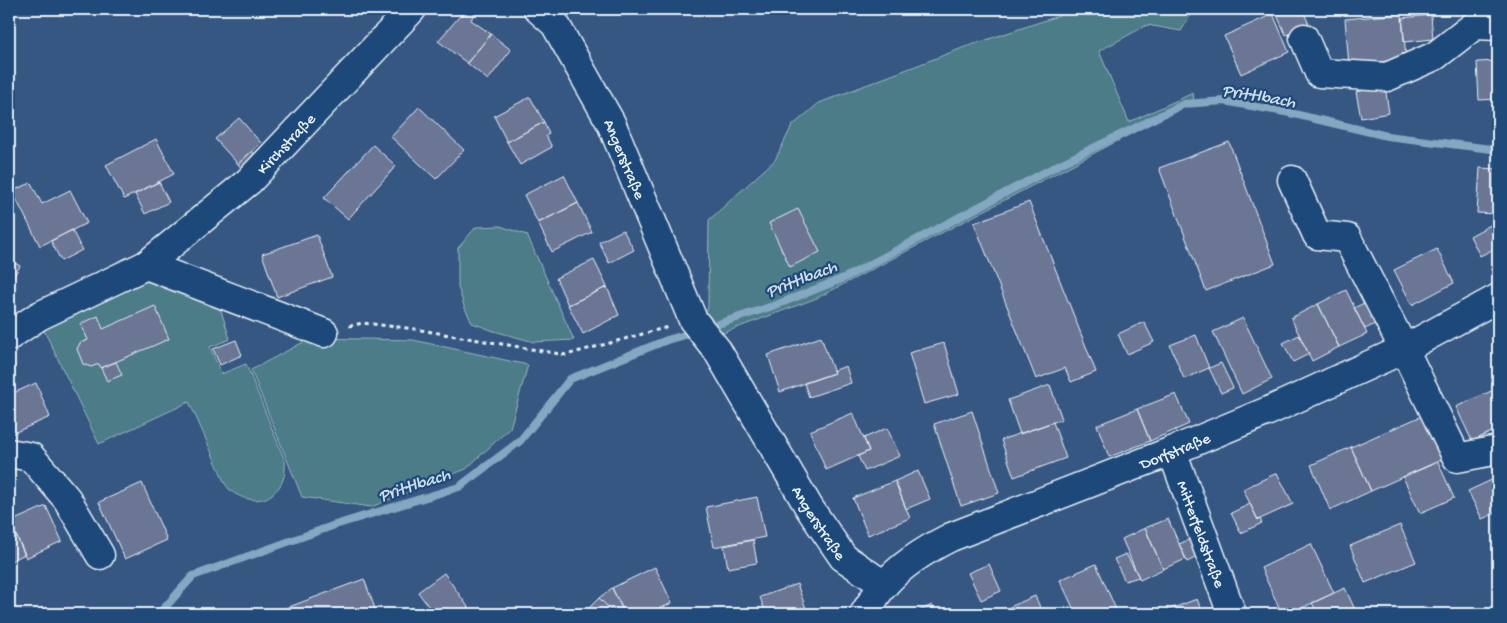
<svg xmlns="http://www.w3.org/2000/svg" width="1507" height="623" font-family="'Gochi Hand',sans-serif">
  <style>
    .green { fill: #4c7c87; stroke: #9ab6c0 }
    .lines { fill: none; stroke-linecap: round; stroke-linejoin: round }
    .stream { stroke: #84a7c2; stroke-width: 8 }
    .building { fill: #6b7694; stroke: #e8f1f8 }
    .minor-casing { stroke: #e8f1f8; stroke-width: 31 }
    .path { stroke: #e8f1f8; stroke-width: 3; stroke-dasharray: 4 4; stroke-linecap: butt }
    .minor { stroke: #1f4a7a; stroke-width: 28 }
    .labels { text-anchor: middle; stroke-width: 4.5; stroke-linejoin: round; paint-order: stroke }
    .street-label { font-size: 16px; fill: #e8f1f8; stroke: #1f4a7a }
    .water-label { font-size: 18px; font-style: italic; fill: #cfdeea; stroke: #1f4a7a }
  </style>
  <rect width="100%" height="100%" fill="#365782"/>
  <filter id="ink" filterUnits="userSpaceOnUse"><feTurbulence type="fractalNoise" baseFrequency=".02" numOctaves="2"/><feDisplacementMap in="SourceGraphic" scale="10" xChannelSelector="R" yChannelSelector="G"/><feConvolveMatrix kernelMatrix="1 2 1 2 8 2 1 2 1" color-interpolation-filters="sRGB"/></filter>
  <g filter="url(#ink)">
    <path class="green" d="M1079,9H1200L1190,16L1181,31L1147,25L1099,51L1129,122L1193,93L1194,101L817,298L699,342L700,330L708,307L709,220L775,160L792,126L819,103L965,47Z
      M500,226L527,235L574,340L534,342L494,331L472,323L464,306L458,287V248L476,227Z
      M144,270L218,301L230,339L210,347L221,374L246,364L285,461C286,475 283,486 271,495C259,504 239,499 229,489C223,483 221,472 217,465C208,444 199,423 189,402L99,444L39,320Z
      M311,338L413,340L528,365L510,428L466,469L371,507L302,497L251,370Z"/>
    <g class="lines">
      <path class="stream" d="M706,328L776,305L844,278L1062,163L1184,104L1224,101L1290,113L1387,136L1491,149L1498,147
        M159,614L193,576L335,525L459,487L520,441L570,379L667,340L695,332"/>
    </g>
    <path class="building" d="M466,9H471L475,12L471,20L491,34L467,63L438,41Z
      M1280,9H1302L1309,24L1286,35L1275,11Z
      M1273,14L1289,52L1241,74L1224,36Z
      M1402,14L1406,59L1349,65L1345,19Z
      M1431,15L1433,39L1404,42L1402,18Z
      M491,34L511,50L488,80L467,63Z
      M1498,61V99L1479,100L1477,62Z
      M1385,86L1389,113L1361,118L1356,92Z
      M530,97L544,122L507,142L494,116Z
      M419,107L464,150L436,179L391,137Z
      M239,118L261,143L238,164L215,139Z
      M544,122L549,134L546,136L552,147L520,165L507,142Z
      M156,139L174,174L124,199L106,165Z
      M1229,142L1275,264L1206,291L1159,168Z
      M373,145L396,166L348,219L324,198Z
      M252,151L261,161L246,174L238,164Z
      M1480,168L1498,169V214L1477,213Z
      M564,175L578,203L538,223L524,195Z
      M159,182L169,202L145,214L135,194Z
      M31,183L42,204L70,190L87,223L40,246L12,191Z
      M1029,202L1096,372L1071,382L1065,368L1036,379L974,223Z
      M578,203L592,232L552,252L538,223Z
      M798,209L820,252L790,267L769,223Z
      M1494,223L1498,232V247L1480,256L1470,236Z
      M72,230L82,250L61,261L51,241Z
      M623,230L634,250L609,263L599,242Z
      M317,235L332,277L277,297L262,254Z
      M1437,249L1454,283L1412,305L1394,270Z
      M9,259L20,266L9,284Z
      M594,260L607,287L568,305L556,278Z
      M607,287L619,315L583,334L568,305Z
      M1346,290L1367,334L1339,347L1318,304Z
      M1370,300L1381,321L1365,329L1354,308Z
      M1318,304L1339,347L1312,361L1291,318Z
      M155,306L169,339L101,368L99,364L91,367L83,364L77,349L80,343L88,340L81,324L98,316L103,329Z
      M1243,318L1272,379L1242,394L1213,332Z
      M1144,322L1154,342L1127,354L1118,334Z
      M1196,335L1209,368L1184,379L1170,345Z
      M1299,335L1309,354L1293,362L1283,343Z
      M821,337L834,373L780,392L768,355Z
      M236,340L242,355L220,365L213,349Z
      M944,343L959,394L924,404L909,353Z
      M116,362L122,375L107,381L101,368Z
      M1221,363L1233,388L1221,393L1209,368Z
      M846,366L851,383L809,397L804,383L834,373L833,371Z
      M36,383L50,417L9,435V395Z
      M1050,385L1062,419L1020,434L1008,400Z
      M1498,388V429L1472,441L1456,407Z
      M1176,394L1189,424L1150,441L1137,409Z
      M1137,409L1150,441L1109,457L1097,425Z
      M972,411L999,493L961,506L934,424Z
      M853,413L869,451L826,470L810,431Z
      M1424,415L1443,459L1371,491L1351,447Z
      M1053,422L1066,458L1014,477L1001,440Z
      M887,428L900,456L865,471L858,456L869,451L864,438Z
      M1351,447L1371,491L1330,510L1311,465Z
      M1438,462L1454,498L1420,513L1403,477Z
      M918,471L930,499L906,509L895,481Z
      M1277,473L1293,504L1258,520L1243,489Z
      M1498,477V512L1482,519L1468,491Z
      M895,481L910,518L868,535L853,498Z
      M142,483L167,540L125,559L99,502Z
      M757,497L765,537L714,547L706,507Z
      M1250,504L1258,520L1260,519L1262,523L1241,533L1231,513Z
      M46,506L62,541L26,558L10,522Z
      M1168,519L1186,559L1163,569L1145,528Z
      M9,520L25,554L9,562Z
      M1400,525L1416,562L1365,583L1350,546Z
      M1145,528L1163,569L1140,580L1122,539Z
      M1193,538L1201,555L1187,562L1179,544Z
      M753,540L757,563L728,568L724,546Z
      M1311,544L1334,593L1289,614H1282L1261,568Z
      M1126,554L1139,577L1125,581L1114,559Z
      M989,564L1001,591L981,600L968,573Z
      M1096,564L1118,614H1076L1060,580Z
      M655,567L672,603L648,614H625L612,588Z
      M444,573L473,614H434L418,592Z
      M364,579L377,614H270Z
      M797,584L808,614H766L760,597Z
      M612,588L625,614H615L599,598Z
      M1345,588L1357,614H1318L1312,603Z
      M1035,596L1043,614H994Z
      M599,598L615,614H583Z
      M1197,599L1203,614H1157Z
      M932,605L937,614H912Z"/>
    <g class="lines">
      <defs>
        <g id="minor">
          <path id="s1" d="M538,9L555,24L611,123L693,320L717,350L810,509L843,557L884,585"/>
          <path d="M1304,38L1319,73L1387,77L1435,56L1475,25L1498,26"/>
          <path d="M1292,180L1317,235L1347,238L1404,349L1457,458L1498,450"/>
          <path d="M146,265L324,333"/>
          <path id="s2" d="M9,336L39,316L146,265L249,181L412,9"/>
          <path id="s3" d="M1172,451L1232,614"/>
          <path d="M9,453L31,457L67,499L100,555"/>
          <path id="s4" d="M864,614C870,605 876,594 884,585C902,564 927,549 951,537L1172,451L1273,409L1404,349L1498,298"/>
        </g>
      </defs>
      <use href="#minor" class="minor-casing"/>
      <path class="path" d="M349,326L363,323L415,329L566,355L668,327"/>
      <use href="#minor" class="minor"/>
    </g>
  </g>
  <g class="labels">
    <g class="street-label">
      <text dy="6" stroke="none"><textPath href="#s2" startOffset="340">Kirchstraße</textPath></text>
      <text dy="6" stroke="none"><textPath href="#s1" startOffset="175">Angerstraße</textPath></text>
      <text dy="6" stroke="none"><textPath href="#s4" startOffset="358">Dorfstraße</textPath></text>
      <text dy="6" stroke="none"><textPath href="#s1" startOffset="589">Angerstraße</textPath></text>
      <text dy="6" stroke="none"><textPath href="#s3" startOffset="88">Mitterfeldstraße</textPath></text>
    </g>
    <g class="water-label">
      <text transform="translate(1259 95) rotate(10)" y="6">Prittlbach</text>
      <text transform="translate(801 278) rotate(-21)" y="6">Prittlbach</text>
      <text transform="translate(414 484) rotate(-18)" y="6">Prittlbach</text>
    </g>
  </g>
  <rect width="1507" height="623" fill="none" stroke="#1f4a7a" stroke-width="30"/>
  <rect x="15" y="15" width="1477" height="593" fill="none" stroke="#e8f1f8" stroke-width="2" filter="url(#ink)"/>
</svg>
